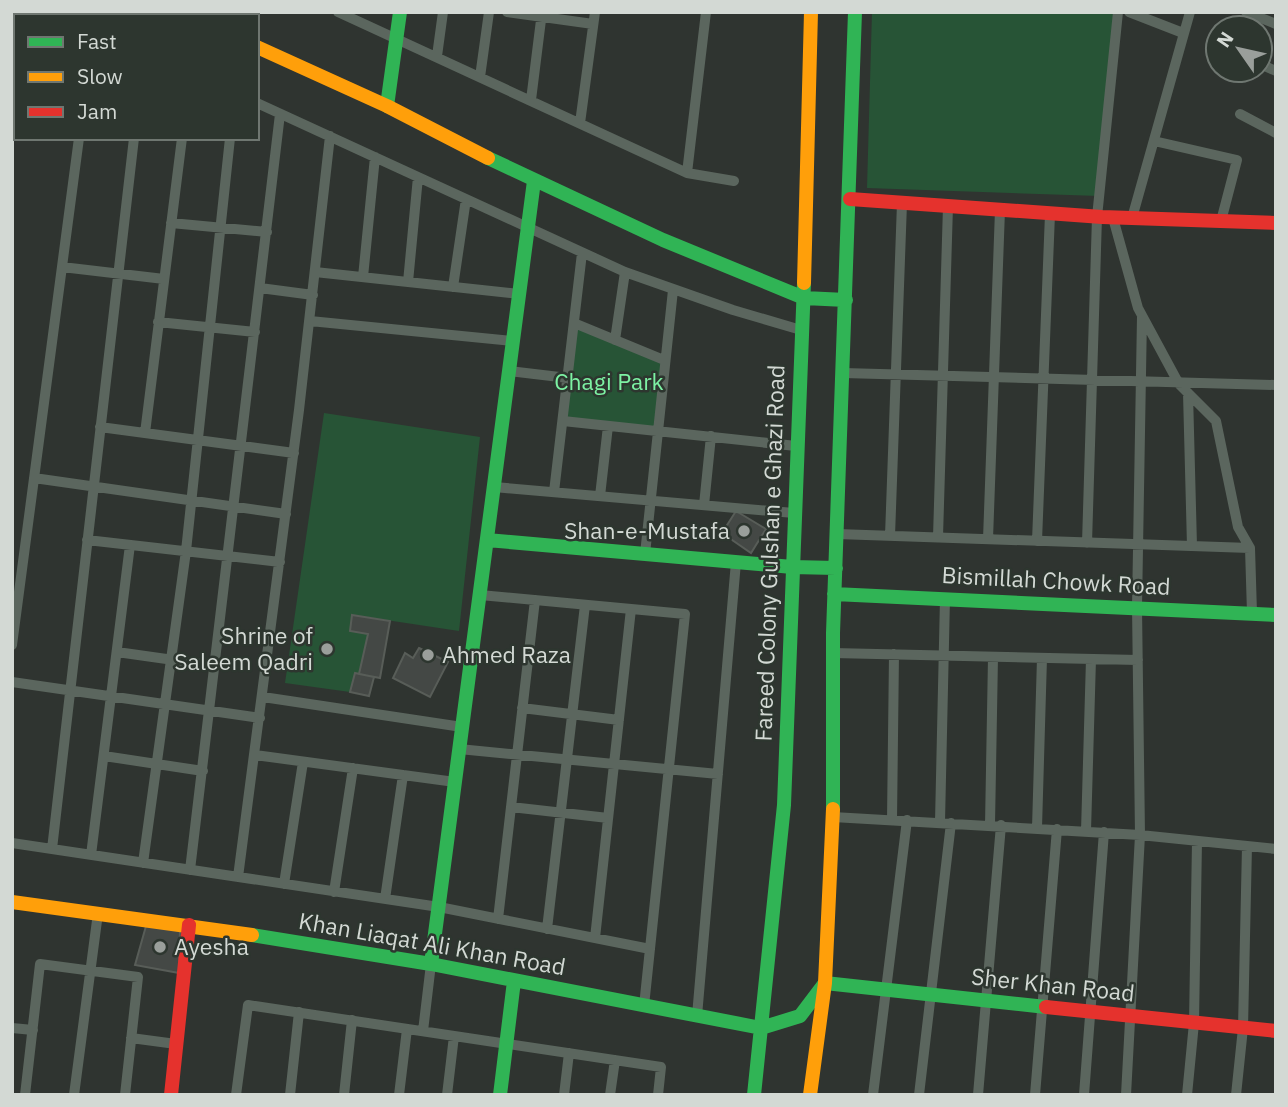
<svg xmlns="http://www.w3.org/2000/svg" width="1288" height="1107" font-family="'IBM Plex Sans',sans-serif">
  <style>
    .green { fill: #275436 }
    .building { fill: #444845; stroke: #585d58; stroke-width: 2 }
    .lines { fill: none; stroke-linecap: round; stroke-linejoin: round }
    .street { stroke: #5b665e; stroke-width: 10 }
    .fast { stroke: #30b455; stroke-width: 14 }
    .slow { stroke: #ff9f0a; stroke-width: 14 }
    .jam { stroke: #e5322d; stroke-width: 14 }
    .poi-dot { fill: #9a9f9b; stroke: #2d362f; stroke-width: 2.5 }
    .labels { text-anchor: middle; stroke-width: 5; stroke-linejoin: round; paint-order: stroke }
    .park-label { font-size: 23px; fill: #7df2a3; stroke: #2d362f }
    .poi-label { font-size: 23px; fill: #d3d9d4; stroke: #2d362f; text-anchor: end }
    .street-label { font-size: 23px; fill: #d3d9d4; stroke: #2d362f }
  </style>
  <rect width="100%" height="100%" fill="#2f3430"/>
  <path class="green" d="M872,12H1118L1099,196L867,188Z
    M574,323L664,360L657,430L563,421Z
    M324,413L480,437L459,631L353,615L350,631L368,634L359,674L355,673L350,692L285,683Z"/>
  <path class="building" d="M736,511L766,529L751,553L722,533Z
    M352,615L390,621L380,678L359,674L368,634L350,631Z
    M419,648L448,662L430,697L393,678L405,653L413,658Z
    M355,673L374,677L369,696L350,692Z
    M146,926L180,928L179,973L135,965Z"/>
  <g class="lines">
    <path class="street" d="M75,12L76,16
      M338,12L687,173L734,181
      M507,12L593,24
      M1129,12L1183,33
      M1246,12L1276,24
      M437,56L443,12
      M1260,64L1276,71
      M480,77L489,12
      M531,100L542,12
      M257,103L625,272L733,310L801,330
      M1240,114L1276,133
      M580,123L595,12
      M1154,141L1237,160L1221,221
      M687,173L706,12
      M1113,218L1138,308L1179,384L1216,421L1238,527L1250,548L1252,613
      M1132,218L1190,12
      M171,223L267,232
      M62,267L164,279
      M315,272L519,294
      M363,277L375,157
      M408,282L418,177
      M453,287L466,199
      M260,288L313,295
      M310,321L513,341
      M158,322L255,332
      M574,323L664,360
      M615,340L625,272
      M509,371L568,378
      M843,373L1276,385
      M1188,393L1192,546
      M563,421L796,446
      M100,427L294,453
      M145,433L182,138
      M34,478L286,514
      M494,487L794,513
      M554,492L582,253
      M600,496L608,426
      M704,505L711,436
      M837,534L1250,548
      M890,536L902,203
      M938,537L948,206
      M988,539L1000,210
      M87,540L280,562
      M1037,541L1050,214
      M1087,543L1097,217L1118,12
      M645,554L673,290
      M480,595L685,614L644,1006
      M12,645L79,138
      M117,652L216,666
      M833,653L1138,660
      M12,682L260,718
      M263,697L462,727
      M522,708L619,720
      M459,749L718,774
      M255,755L455,782
      M104,756L203,771
      M511,807L608,818
      M833,817L1140,835L1276,849
      M892,820L894,654
      M940,822L945,598
      M990,825L993,657
      M1037,828L1042,658
      M1086,831L1091,659
      M12,843L439,907L650,949
      M52,849L134,138
      M91,855L130,545
      M143,863L186,551L230,138
      M190,870L280,114
      M238,877L299,410L330,136
      M284,884L303,762
      M334,892L353,768
      M385,899L403,775
      M498,919L535,600
      M547,929L585,605
      M595,938L631,609
      M697,1016L736,562
      M12,1028L33,1030
      M423,1031L431,964
      M131,1038L176,1044
      M25,1095L40,964L138,977L125,1095
      M74,1095L98,913
      M236,1095L248,1005L661,1067L658,1095
      M290,1095L299,1012
      M344,1095L352,1020
      M399,1095L407,1029
      M447,1095L454,1036
      M564,1095L569,1053
      M610,1095L615,1060
      M873,1095L907,820
      M919,1095L951,823
      M978,1095L1001,825
      M1035,1095L1057,829
      M1084,1095L1104,832
      M1126,1095L1140,835L1137,607L1142,316
      M1187,1095L1194,1023L1197,841
      M1236,1095L1243,1028L1247,846"/>
    <path class="fast" d="M179,12L187,16
      M387,106L400,12
      M488,158L663,240L804,298L846,300
      M487,540L792,567L836,568
      M834,594L1276,615
      M833,809V633L855,12
      M252,935L431,964L761,1028L800,1016L825,983L1046,1007
      M431,964L534,181
      M500,1095L514,981
      M754,1095L784,805L804,283"/>
    <path class="slow" d="M257,47L387,106L488,158
      M804,283L811,12
      M12,902L252,935
      M810,1095L825,983L833,809"/>
    <path class="jam" d="M850,199L1102,217L1276,223
      M1046,1007L1276,1031
      M171,1095L189,925"/>
  </g>
  <g class="poi-dot">
    <circle cx="744" cy="531" r="7"/>
    <circle cx="327" cy="649" r="7"/>
    <circle cx="428" cy="655" r="7"/>
    <circle cx="160" cy="947" r="7"/>
  </g>
  <g class="labels">
    <g class="park-label">
      <text x="609" y="390">Chagi Park</text>
    </g>
    <g class="poi-label">
      <text x="730" y="539">Shan-e-Mustafa</text>
      <text x="313" y="644">Shrine of<tspan x="313" dy="26">Saleem Qadri</tspan></text>
      <text x="442" y="663" text-anchor="start">Ahmed Raza</text>
      <text x="174" y="955" text-anchor="start">Ayesha</text>
    </g>
    <g class="street-label">
      <text transform="translate(770 553) rotate(-88)" y="8">Fareed Colony Gulshan e Ghazi Road</text>
      <text transform="translate(1056 581) rotate(3)" y="8">Bismillah Chowk Road</text>
      <text transform="translate(432 944) rotate(10)" y="8">Khan Liaqat Ali Khan Road</text>
      <text transform="translate(1053 985) rotate(6)" y="8">Sher Khan Road</text>
    </g>
  </g>
  <rect width="1288" height="1107" fill="none" stroke="#d3d9d4" stroke-width="28"/>
  <rect x="14" y="14" width="245" height="126" fill="#2d362f" stroke="#6f7771" stroke-width="2"/>
  <rect x="28" y="37" width="35" height="10" fill="#30b455" stroke="#6f7771" stroke-width="2"/>
  <text x="77" y="49" font-size="21" fill="#d3d9d4">Fast</text>
  <rect x="28" y="72" width="35" height="10" fill="#ff9f0a" stroke="#6f7771" stroke-width="2"/>
  <text x="77" y="84" font-size="21" fill="#d3d9d4">Slow</text>
  <rect x="28" y="107" width="35" height="10" fill="#e5322d" stroke="#6f7771" stroke-width="2"/>
  <text x="77" y="119" font-size="21" fill="#d3d9d4">Jam</text>
  <g transform="translate(1239 49) rotate(304)"><circle r="33" fill="#2d362f" stroke="#6f7771" stroke-width="2"/>
  <path d="M0-5L12 26L0 18L-12 26Z" fill="#9a9f9b"/>
  <text y="-10" font-size="19" font-weight="bold" text-anchor="middle" fill="#d3d9d4">N</text>
  </g>
</svg>
